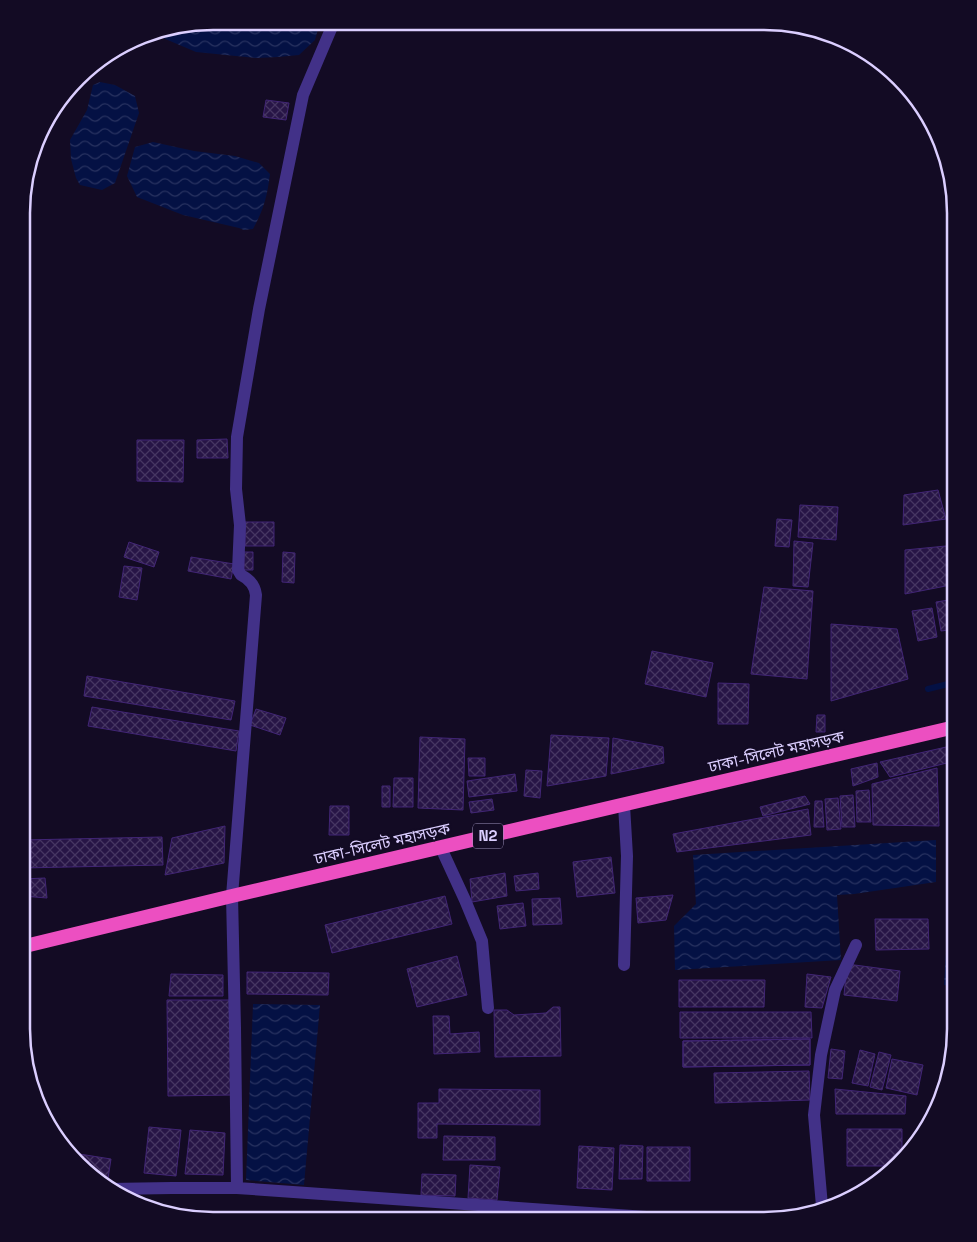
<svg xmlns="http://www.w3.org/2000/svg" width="977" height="1242" font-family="'Space Grotesk','Noto Sans Bengali',sans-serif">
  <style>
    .water { fill: url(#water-waves) }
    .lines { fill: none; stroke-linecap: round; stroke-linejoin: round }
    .stream { stroke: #041144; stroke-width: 6 }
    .building { fill: url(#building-cross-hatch); stroke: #412575 }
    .minor { stroke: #423188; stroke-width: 12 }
    .trunk { stroke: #ec4fc1; stroke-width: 14 }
    .labels { text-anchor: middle; stroke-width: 4; stroke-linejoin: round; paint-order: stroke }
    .shield { fill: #130b24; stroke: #9f94bd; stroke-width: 1 }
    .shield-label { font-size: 15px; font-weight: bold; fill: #dbceff }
    .street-label { font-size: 16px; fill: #dbceff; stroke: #130b24 }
    .rim { fill: none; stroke: #dbceff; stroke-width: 2.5 }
  </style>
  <defs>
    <pattern id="water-waves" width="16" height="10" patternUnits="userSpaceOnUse" patternTransform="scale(1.25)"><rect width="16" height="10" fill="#041144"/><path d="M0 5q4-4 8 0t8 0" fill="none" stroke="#283260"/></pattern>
    <pattern id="building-cross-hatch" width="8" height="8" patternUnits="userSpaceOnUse" patternTransform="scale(1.25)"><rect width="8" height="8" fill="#271546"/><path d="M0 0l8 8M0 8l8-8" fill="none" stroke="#463662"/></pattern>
  </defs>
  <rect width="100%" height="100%" fill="#130b24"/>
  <path class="water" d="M213,21L320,22L315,40L299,55L278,57L257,58L196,52L163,38L159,30Z
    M100,82L115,85L135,96L139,113L115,183L102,190L80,185L76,178L71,159L70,140L87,110L93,85Z
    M153,142L194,151L235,156L259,163L270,174C267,197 264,209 253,229L244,230L239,228L183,215L137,197L127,176L135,147Z
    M936,840V882L854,894L837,895L841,960L675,970L674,926L696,904L693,855Z
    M949,903H955V986L944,985Z
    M253,1004L320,1005L304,1185L246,1180Z"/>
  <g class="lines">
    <path class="stream" d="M928,689L956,682"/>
  </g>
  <path class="building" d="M266,100L289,103L286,120L263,117Z
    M227,439L228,458H197V440Z
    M137,440H184L183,482L137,481Z
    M938,490L946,519L903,525L904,495Z
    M800,505L838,507L836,540L798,537Z
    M777,519L792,520L789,547L775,546Z
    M245,522H274V546H245Z
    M794,541L813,543L808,587L793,586Z
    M129,542L159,552L154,567L124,557Z
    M956,545V584L905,594V550Z
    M244,552H253V570H244Z
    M283,552L295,553L294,583L282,582Z
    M191,557L234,564L231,579L188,571Z
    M124,566L142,568L137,600L119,597Z
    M764,587L813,591L807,679L751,674Z
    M955,599L956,629L941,631L936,602Z
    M932,608L937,637L918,641L912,611Z
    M831,624L897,629L908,679L831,701Z
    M652,651L713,663L706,697L645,684Z
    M87,676L235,701L231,720L84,696Z
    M718,683L749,684L748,724H718Z
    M92,707L239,731L236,751L88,726Z
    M256,709L286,718L280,735L250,725Z
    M817,715H825V732H816Z
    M551,735L609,738L606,776L547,786Z
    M420,737L465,739L463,810L418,808Z
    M613,738L663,747L664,763L611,774Z
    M955,745V761L890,777L880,762Z
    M468,758H485V776H469Z
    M877,763L878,777L853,786L851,769Z
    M955,767V790L951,791L949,768Z
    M937,768L939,826L873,825L872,784Z
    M526,770L542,771L540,798L524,796Z
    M515,774L517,791L469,797L467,781Z
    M394,778H413V807H393Z
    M382,786H390V807H382Z
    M869,790L871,822H857L856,791Z
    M853,795L855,827H842L840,796Z
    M805,796L810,804L763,816L760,807Z
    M838,798L841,829L827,830L825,799Z
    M492,799L494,810L471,813L469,802Z
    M815,801H822L824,827H814Z
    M330,806H349V835H329Z
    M808,809L811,835L677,852L673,834Z
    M225,826L224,863L165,875L172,838Z
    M162,837L163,865L22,868V840Z
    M611,857L615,893L577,897L573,862Z
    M505,873L507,896L472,902L470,879Z
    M538,873L539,889L516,891L514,876Z
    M45,878L47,898L22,896V879Z
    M673,895L666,920L638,923L636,898Z
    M445,896L452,924L332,953L325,925Z
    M560,898L562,924L533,925L532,899Z
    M523,903L526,926L500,929L497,906Z
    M875,919H928L929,949L876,950Z
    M457,956L467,995L417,1007L407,969Z
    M847,964L900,971L897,1001L844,995Z
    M247,972L329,973L328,995L247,994Z
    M171,974L223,975V996H169Z
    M807,974L831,977L822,1008L805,1007Z
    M679,980H765L764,1007H679Z
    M167,1000H231L232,1095L168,1096Z
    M553,1007H560L561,1056L495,1057L494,1010H507L514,1015L546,1013Z
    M680,1012H811L812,1038H680Z
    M433,1016H449L450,1034L479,1032L480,1052L434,1054Z
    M810,1039V1065L683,1067V1041Z
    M810,1039V1065L683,1067V1041Z
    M831,1049L845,1051L842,1079L828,1078Z
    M860,1050L875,1054L868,1086L852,1083Z
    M879,1052L891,1055L882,1090L870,1087Z
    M892,1059L923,1065L917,1095L886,1088Z
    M809,1071L810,1100L715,1103L714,1073Z
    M439,1089L540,1090V1125L437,1124V1138H418V1103H439Z
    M835,1089L906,1096L905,1114H836Z
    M149,1127L181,1130L176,1176L144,1173Z
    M847,1129H902V1156L891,1166H847Z
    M190,1130L225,1133L223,1175L185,1174Z
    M444,1136L495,1137V1160H443Z
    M620,1145L643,1146L642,1179H619Z
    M579,1146L614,1148L612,1190L577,1188Z
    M647,1147H690V1181H647Z
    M73,1153L111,1159L107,1185L103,1184Z
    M470,1165L500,1167L497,1200L468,1198Z
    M422,1174L456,1175L455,1196L421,1195Z
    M171,1208L201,1211L200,1220L170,1214Z
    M402,1218L429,1220H402Z"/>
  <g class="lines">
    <path class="minor" d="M334,22L303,95L259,309L237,437L236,489L240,525L238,570L241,575C249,579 255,586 256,595L232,896L235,1028L237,1188L689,1220
      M441,848L465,900L482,941L488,1008
      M624,965L627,856L624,805
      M109,1189L172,1188H237
      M822,1206L814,1115L821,1055L835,990L856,945"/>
    <path class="trunk" d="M21,947L232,896L955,727"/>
  </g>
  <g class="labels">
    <rect class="shield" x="473" y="823.5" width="30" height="25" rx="4"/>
    <g class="shield-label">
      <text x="488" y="841">N2</text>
    </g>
    <g class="street-label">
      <text transform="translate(776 751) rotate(-13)" y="6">ঢাকা-সিলেট মহাসড়ক</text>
      <text transform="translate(382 843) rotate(-13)" y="6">ঢাকা-সিলেট মহাসড়ক</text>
    </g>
  </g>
  <path d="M0 0H977V1242H0ZM213 30H764A183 183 0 0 1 947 213V1029A183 183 0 0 1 764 1212H213A183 183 0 0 1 30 1029V213A183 183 0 0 1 213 30Z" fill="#130b24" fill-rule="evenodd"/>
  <path class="rim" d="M213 30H764A183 183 0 0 1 947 213V1029A183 183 0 0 1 764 1212H213A183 183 0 0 1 30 1029V213A183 183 0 0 1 213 30Z"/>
</svg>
